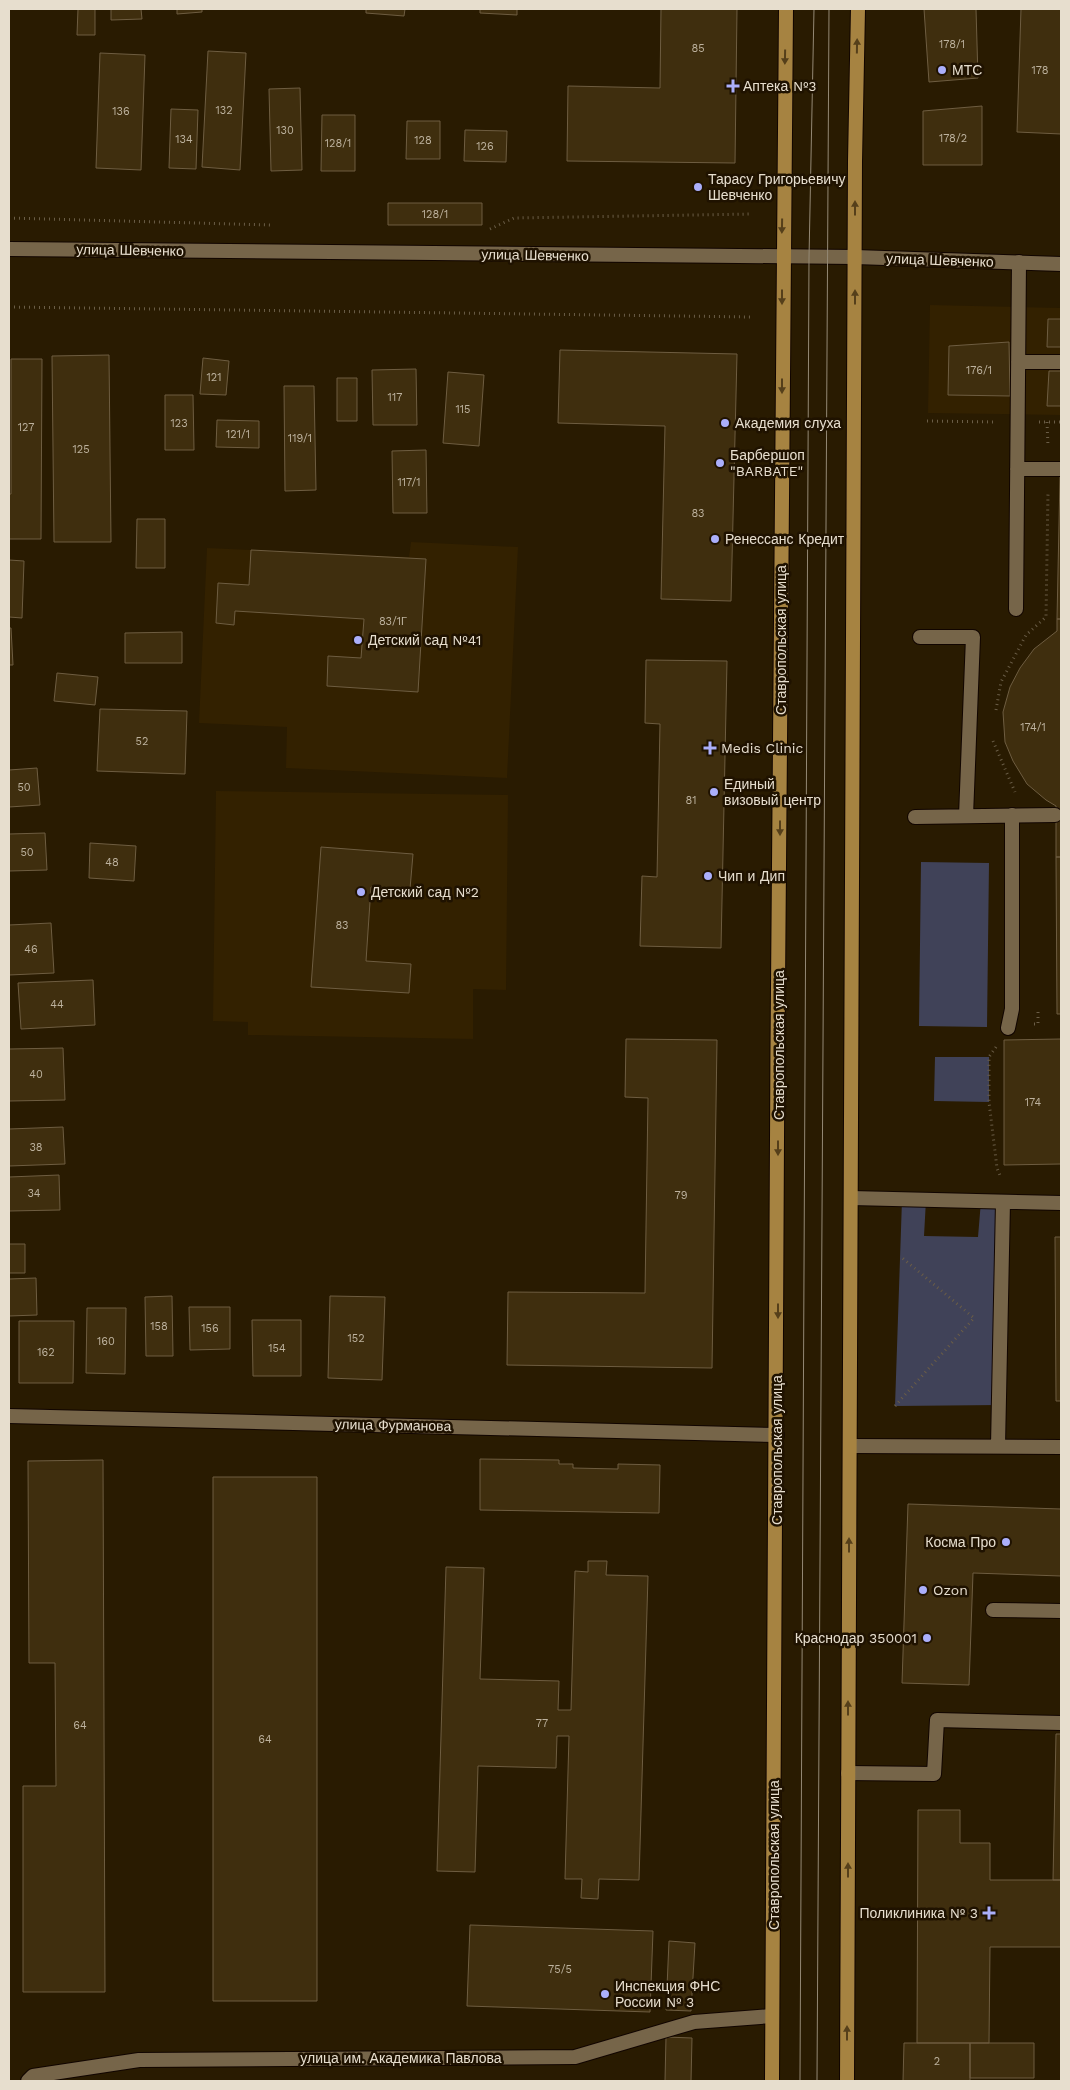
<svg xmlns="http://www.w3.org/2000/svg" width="1070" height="2090" font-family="'Work Sans',sans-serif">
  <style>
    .built { fill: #332100 }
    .green { fill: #404258 }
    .building { fill: #3f2e0e; stroke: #6e5d41 }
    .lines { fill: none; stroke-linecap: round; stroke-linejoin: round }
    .service-casing { stroke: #110500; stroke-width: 16 }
    .minor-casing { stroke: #110500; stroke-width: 16 }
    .tertiary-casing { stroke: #110500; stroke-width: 16 }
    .secondary-casing { stroke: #110500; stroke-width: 16 }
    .primary-casing { stroke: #110500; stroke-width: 16 }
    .path { stroke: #6a5d47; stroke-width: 3; stroke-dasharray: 1 4; stroke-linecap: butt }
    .service { stroke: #766549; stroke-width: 14 }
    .minor { stroke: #766549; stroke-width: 14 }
    .tertiary { stroke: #766549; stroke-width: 14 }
    .secondary { stroke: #766549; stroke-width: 14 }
    .primary { stroke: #a68341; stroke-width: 14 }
    .tram { stroke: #948975; stroke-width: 1 }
    .oneway { fill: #553f1a }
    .poi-dot { fill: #abaffb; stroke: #1f1200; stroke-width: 2 }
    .labels { text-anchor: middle; stroke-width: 5; stroke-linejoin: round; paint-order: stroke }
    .number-label { font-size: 11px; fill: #bdb29e }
    .poi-label { font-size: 14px; fill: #e7dece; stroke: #1f1200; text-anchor: start }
    .street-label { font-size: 14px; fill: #e7dece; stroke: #1f1200 }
  </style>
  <rect width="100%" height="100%" fill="#291b01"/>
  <path class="built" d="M930,305L1061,308V415L928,413Z
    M411,542L518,547L507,778L286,768L287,727L199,723L207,548L409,557Z
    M216,791L508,795L506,990L473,989V1039L248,1035V1022L213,1021Z"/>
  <path class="green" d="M921,862L989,863L987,1027L919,1026Z
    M935,1057H989V1102L934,1101Z
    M902,1200H926L924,1236L978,1237L981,1201L1003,1202L1000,1405L895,1406Z"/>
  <path class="building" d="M78,9H95V35H77Z
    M111,9H141L142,19L111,20Z
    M177,9H202V12L177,14Z
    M366,9H405L404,16L366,13Z
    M480,9H517V15L480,13Z
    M661,9H737L735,163L567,161L568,86L660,88Z
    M924,9H976L978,78L929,82Z
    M1021,9H1061V134L1017,132Z
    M208,51L246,53L240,170L202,167Z
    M100,53L145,55L141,170L96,168Z
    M300,88L302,170L271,171L269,89Z
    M982,106V165H923V111Z
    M171,109L198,110L196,169L169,168Z
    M322,115H355V171H321Z
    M407,121H440V159H406Z
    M465,130L507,131L506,162L464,161Z
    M388,203H482V225H388Z
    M1048,319H1061V347H1047Z
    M1009,342L1010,396L948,395L949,346Z
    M560,350L737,354L731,601L661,599L665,426L558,423Z
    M109,355L111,542H54L52,356Z
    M203,358L229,361L226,395L200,394Z
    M11,359H42L41,539H9V494H11Z
    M416,369L417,425H373L372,370Z
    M1049,371H1061V406H1047Z
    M448,372L484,375L479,446L443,443Z
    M337,378H357V421H337Z
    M284,386H314L316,490L285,491Z
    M165,395H193L194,450H165Z
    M217,420L259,421V448L216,447Z
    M426,450L427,513H393L392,451Z
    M1060,477H1061V619H1057Z
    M137,519H165V568H136Z
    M251,550L426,559L418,692L327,686L328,656L361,658L364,619L235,611L234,625L216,623L218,583L249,585Z
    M9,560L24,561L22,618L9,617Z
    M1057,619H1061V857H1056V806L1046,800L1027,784L1013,761L1005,742L1003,712L1010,687L1020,668L1034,649L1057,631Z
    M9,628H11L13,665H9Z
    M182,632V663H125V633Z
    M646,660L727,661L721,948L640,946L642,876L657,877L660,724L645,723Z
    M57,673L98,677L95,705L54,701Z
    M100,709L187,711L185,774L97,771Z
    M37,768L40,805L9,807V770Z
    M45,833L47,870L9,871V834Z
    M90,843L136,846L134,881L89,878Z
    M321,847L413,854L410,889L371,887L366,961L411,964L409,993L311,987Z
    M1056,857H1061V1014H1057Z
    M51,923L54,973L9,975V925Z
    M93,980L95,1025L21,1029L18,983Z
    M626,1039L717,1040L712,1368L507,1365L508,1292L645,1293L648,1098L625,1097Z
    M1061,1039V1164L1004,1165V1040Z
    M63,1048L65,1100L9,1101V1049Z
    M63,1127L65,1164L9,1166V1129Z
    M59,1175L60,1210L9,1211V1177Z
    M1055,1237H1061V1401H1056Z
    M9,1244H25V1273H9Z
    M36,1278L37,1315L9,1316V1279Z
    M172,1296L173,1356H146L145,1297Z
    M330,1296L385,1297L382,1380L328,1378Z
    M189,1307H230V1349L190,1350Z
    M87,1308H126L125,1374L86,1373Z
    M252,1320H301V1376H253Z
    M19,1321H74L73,1383H19Z
    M480,1459L559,1460V1464H573V1468L618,1469V1464L660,1465L659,1513L480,1510Z
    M103,1460L105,1992H23V1786H56L55,1663H29L28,1461Z
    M213,1477H317V2001H213Z
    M908,1504L1061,1509V1576L973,1573L969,1685L902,1683Z
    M588,1561H607L606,1575L648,1576L639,1880L599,1879L598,1899L581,1898L582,1879H565L569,1736H557L556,1768L478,1766L475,1872L437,1871L446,1567L484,1568L480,1679L559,1681L558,1710H571L575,1571L588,1572Z
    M1056,1734H1061V1880H1053Z
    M918,1810H960V1843H990V1880H1061V1947H990L989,2043H917Z
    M470,1925L653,1931L650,2012L467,2006Z
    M669,1941L695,1943L691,2011L666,2010Z
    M666,2037L692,2038L691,2081H665Z
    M904,2043H970V2081H903Z
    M970,2043H1034V2078H970Z"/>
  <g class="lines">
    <defs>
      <path id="service" d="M1018,362H1061
        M1017,469H1061
        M1016,609L1019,262
        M920,637H973L966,816
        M915,817L1055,815
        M1008,1028L1012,1009V815
        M851,1198L1061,1203
        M850,1446L1061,1447
        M998,1446L1003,1202
        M993,1610L1061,1611
        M848,1773L934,1774L937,1720L1061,1723"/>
      <path id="minor" d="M9,1416L777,1435
        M28,2081L33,2076L139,2060L575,2057L694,2022L772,2016"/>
      <path id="tertiary" d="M855,257L1061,264"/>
      <path id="secondary" d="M9,249L855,257"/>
      <path id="primary" d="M772,2081C777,1390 777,700 786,9
        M847,2081L855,161L858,9"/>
    </defs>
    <use href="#service" class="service-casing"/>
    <use href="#minor" class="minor-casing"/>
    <use href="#tertiary" class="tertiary-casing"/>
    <use href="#secondary" class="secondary-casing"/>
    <use href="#primary" class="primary-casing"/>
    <path class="path" d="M9,218L270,225
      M490,229L514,218L752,214
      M9,307L752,317
      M927,421L996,422
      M1039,422H1061
      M1047,422L1048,446
      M996,710L1001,682L1026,635L1046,617L1048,492
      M993,741L1015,792
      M1034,1024H1038V1012
      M996,1047L989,1057V1102L997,1168L1001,1178
      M895,1406L974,1318L900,1256"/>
    <use href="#service" class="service"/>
    <use href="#minor" class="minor"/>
    <use href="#tertiary" class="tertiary"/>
    <use href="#secondary" class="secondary"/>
    <use href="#primary" class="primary"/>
    <path class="tram" d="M800,2081L809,258L814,9
      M817,2081L829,9"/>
  </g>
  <defs><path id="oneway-solid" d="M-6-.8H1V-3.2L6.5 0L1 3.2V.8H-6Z" transform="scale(1.25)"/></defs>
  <g class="oneway">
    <use href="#oneway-solid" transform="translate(857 46) rotate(-89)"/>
    <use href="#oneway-solid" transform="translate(785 57) rotate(91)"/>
    <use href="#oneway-solid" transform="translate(855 208) rotate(-90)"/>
    <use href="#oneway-solid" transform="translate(782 226) rotate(91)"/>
    <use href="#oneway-solid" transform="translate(782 297) rotate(90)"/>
    <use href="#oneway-solid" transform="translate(855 297) rotate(-90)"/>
    <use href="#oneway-solid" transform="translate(782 386) rotate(90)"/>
    <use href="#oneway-solid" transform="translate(780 828) rotate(90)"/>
    <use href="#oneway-solid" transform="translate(778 1148) rotate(90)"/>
    <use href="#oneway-solid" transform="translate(778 1311) rotate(90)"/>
    <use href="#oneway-solid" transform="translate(849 1545) rotate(-90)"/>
    <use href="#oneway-solid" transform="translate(848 1708) rotate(-90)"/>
    <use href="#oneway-solid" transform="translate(848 1870) rotate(-90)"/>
    <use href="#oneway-solid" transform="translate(847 2033) rotate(-90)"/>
  </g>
  <g class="poi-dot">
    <circle cx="942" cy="70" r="5"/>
    <path d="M730.5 78.5h5v5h5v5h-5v5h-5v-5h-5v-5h5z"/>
    <circle cx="698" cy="187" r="5"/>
    <circle cx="725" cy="423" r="5"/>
    <circle cx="720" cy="463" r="5"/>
    <circle cx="715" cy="539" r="5"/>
    <circle cx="358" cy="640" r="5"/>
    <path d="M707.5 740.5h5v5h5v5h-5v5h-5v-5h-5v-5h5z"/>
    <circle cx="714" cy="792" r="5"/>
    <circle cx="708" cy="876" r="5"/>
    <circle cx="361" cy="892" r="5"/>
    <circle cx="1006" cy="1542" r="5"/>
    <circle cx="923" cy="1590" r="5"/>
    <circle cx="927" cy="1638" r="5"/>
    <path d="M986.5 1905.5h5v5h5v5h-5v5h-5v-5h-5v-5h5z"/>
    <circle cx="605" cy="1994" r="5"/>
  </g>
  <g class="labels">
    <g class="number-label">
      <text x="952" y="48">178/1</text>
      <text x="698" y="52">85</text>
      <text x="1040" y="74">178</text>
      <text x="224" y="114">132</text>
      <text x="121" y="115">136</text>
      <text x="285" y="134">130</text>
      <text x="953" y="142">178/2</text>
      <text x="184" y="143">134</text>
      <text x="423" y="144">128</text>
      <text x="338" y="147">128/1</text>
      <text x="485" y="150">126</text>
      <text x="435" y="218">128/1</text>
      <text x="979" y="374">176/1</text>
      <text x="214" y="381">121</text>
      <text x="395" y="401">117</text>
      <text x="463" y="413">115</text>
      <text x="179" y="427">123</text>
      <text x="26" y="431">127</text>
      <text x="238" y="438">121/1</text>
      <text x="300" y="442">119/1</text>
      <text x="81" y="453">125</text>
      <text x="409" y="486">117/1</text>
      <text x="698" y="517">83</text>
      <text x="393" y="625">83/1Г</text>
      <text x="1033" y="731">174/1</text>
      <text x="142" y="745">52</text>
      <text x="24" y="791">50</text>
      <text x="691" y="804">81</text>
      <text x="27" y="856">50</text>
      <text x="112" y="866">48</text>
      <text x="342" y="929">83</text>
      <text x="31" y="953">46</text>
      <text x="57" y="1008">44</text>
      <text x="36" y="1078">40</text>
      <text x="1033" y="1106">174</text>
      <text x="36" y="1151">38</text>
      <text x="34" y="1197">34</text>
      <text x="681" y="1199">79</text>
      <text x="159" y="1330">158</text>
      <text x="210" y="1332">156</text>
      <text x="356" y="1342">152</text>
      <text x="106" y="1345">160</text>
      <text x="277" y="1352">154</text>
      <text x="46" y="1356">162</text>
      <text x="542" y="1727">77</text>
      <text x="80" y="1729">64</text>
      <text x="265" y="1743">64</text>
      <text x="560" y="1973">75/5</text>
      <text x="937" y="2065">2</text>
    </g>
    <g class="poi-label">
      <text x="952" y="75">МТС</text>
      <text x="743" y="91">Аптека №3</text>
      <text x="708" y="184">Тарасу Григорьевичу<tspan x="708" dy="16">Шевченко</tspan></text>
      <text x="735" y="428">Академия слуха</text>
      <text x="730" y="460">Барбершоп<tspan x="730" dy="16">"BARBATE"</tspan></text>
      <text x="725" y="544">Ренессанс Кредит</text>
      <text x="368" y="645">Детский сад №41</text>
      <text x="721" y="753">Medis Clinic</text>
      <text x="724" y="789">Единый<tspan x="724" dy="16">визовый центр</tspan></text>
      <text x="718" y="881">Чип и Дип</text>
      <text x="371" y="897">Детский сад №2</text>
      <text x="996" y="1547" text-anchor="end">Косма Про</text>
      <text x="933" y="1595">Ozon</text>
      <text x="917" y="1643" text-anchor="end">Краснодар 350001</text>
      <text x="978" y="1918" text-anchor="end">Поликлиника № 3</text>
      <text x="615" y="1991">Инспекция ФНС<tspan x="615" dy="16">России № 3</tspan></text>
    </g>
    <g class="street-label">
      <text transform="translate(130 250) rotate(1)" y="5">улица Шевченко</text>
      <text transform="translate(535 255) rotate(1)" y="5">улица Шевченко</text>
      <text transform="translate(940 260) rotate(2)" y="5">улица Шевченко</text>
      <text transform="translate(781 640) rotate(-90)" y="5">Ставропольская улица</text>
      <text transform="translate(779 1045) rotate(-90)" y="5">Ставропольская улица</text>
      <text transform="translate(393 1425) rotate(1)" y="5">улица Фурманова</text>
      <text transform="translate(777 1450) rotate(-90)" y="5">Ставропольская улица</text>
      <text transform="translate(774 1855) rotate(-90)" y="5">Ставропольская улица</text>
      <text x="401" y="2063">улица им. Академика Павлова</text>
    </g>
  </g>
  <rect width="1070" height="2090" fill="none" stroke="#e7dece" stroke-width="20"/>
</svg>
